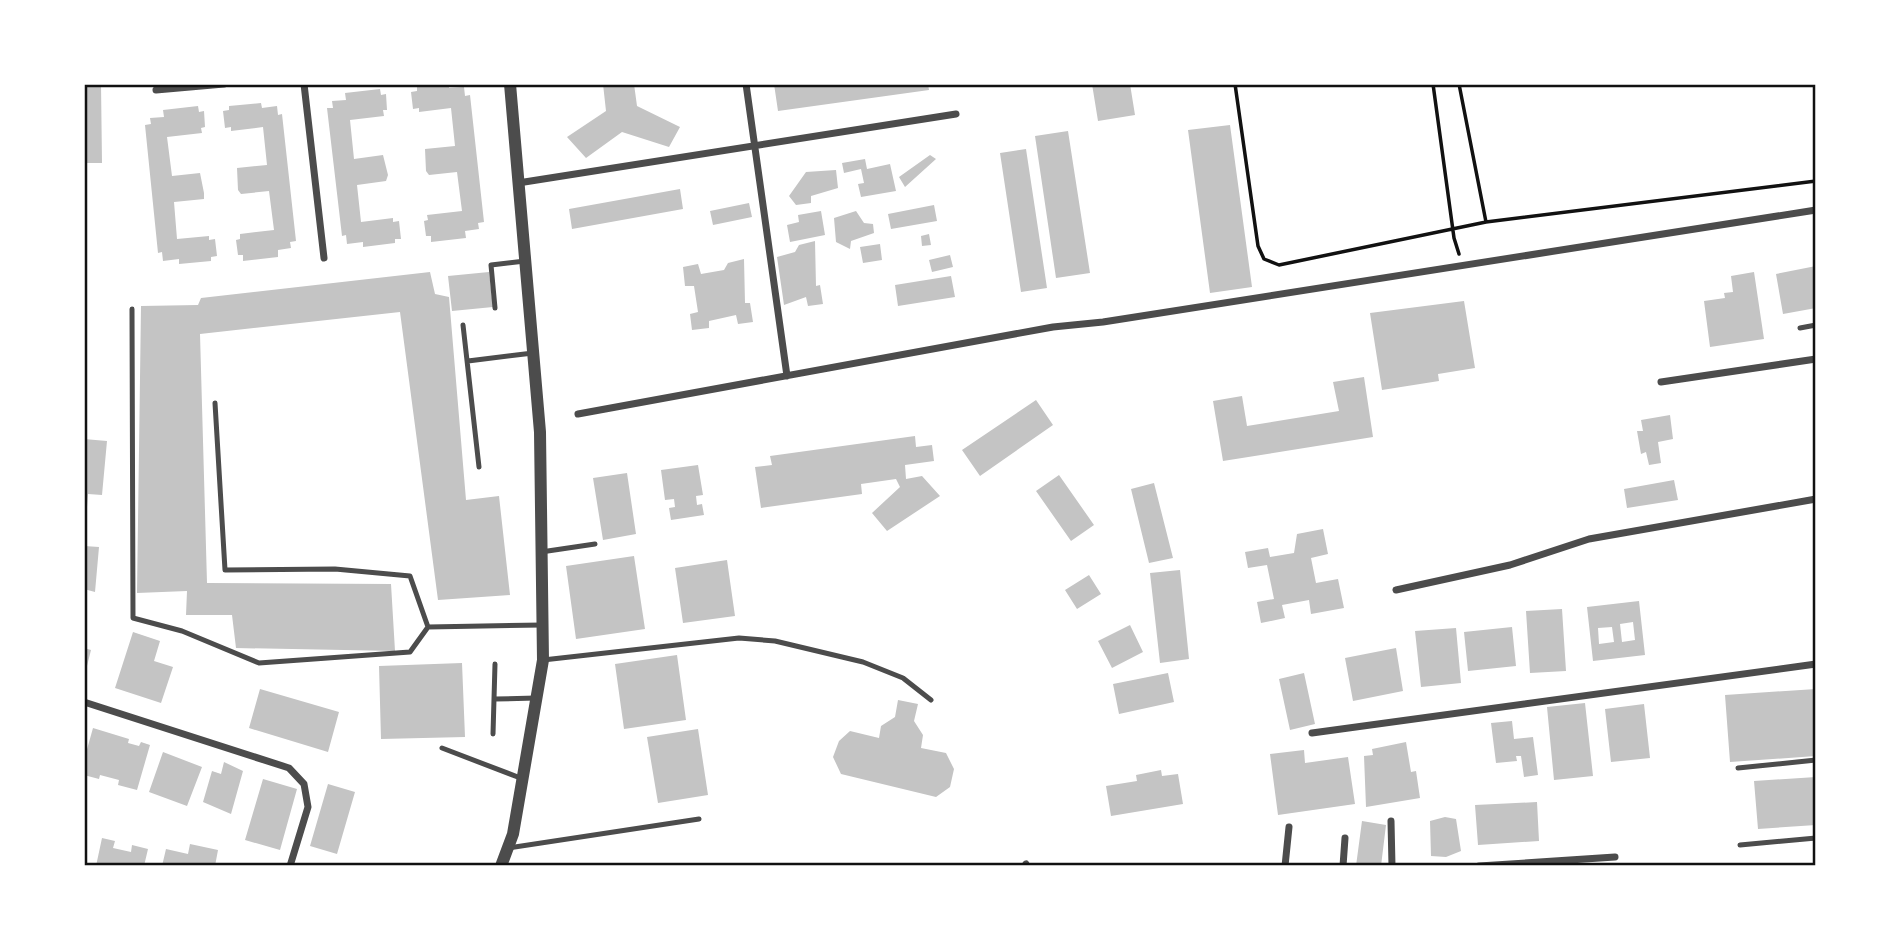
<svg xmlns="http://www.w3.org/2000/svg" width="1900" height="950" font-family="Mulish,sans-serif">
  <style>
    .building { fill: #c4c4c4; fill-rule: evenodd }
    .lines { fill: none; stroke-linecap: round; stroke-linejoin: round }
    .path { stroke: #111; stroke-width: 3.5 }
    .service { stroke: #4c4c4c; stroke-width: 5 }
    .minor { stroke: #4c4c4c; stroke-width: 7 }
    .tertiary { stroke: #4c4c4c; stroke-width: 12 }
    .neatline { fill: none; stroke: #111; stroke-width: 2.5 }
  </style>
  <rect width="100%" height="100%" fill="#fff"/>
  <path class="building" d="M84,84H101L102,163H84Z
    M443,84H449V88L464,87L465,96L470,95L484,222L478,223L479,229L465,231L466,238L431,242V236H426L424,221L428,220L427,215L462,211L457,172L429,175L426,171L425,149L455,146L451,108L419,112V108L413,109L411,92L417,91V87Z
    M603,84H634L637,106L680,127L669,147L622,132L586,158L567,137L606,111Z
    M774,84H928L929,90L778,111Z
    M1092,84H1130L1135,115L1098,121Z
    M380,89L381,95L386,94L387,110H383L384,116L350,120L354,159L383,155L388,175L386,181L357,185L361,222L393,218V222L399,221L401,239H395V243L363,247V242L347,244L346,235L342,236L327,108H333L332,101L346,100L345,93Z
    M261,103L262,108L277,106L278,115L282,114L296,241L290,242L291,248L278,250V257L243,261V255H238L236,240L240,239V234L274,230L269,191L241,194L238,190L237,168L267,165L263,127L231,131V127L225,128L223,111L229,110V106Z
    M198,106L199,112L204,111L205,127L201,128L202,133L167,137L172,176L200,173L204,193V199L174,202L177,239L209,236V240L215,239L217,256L211,257V261L179,264V259L163,261L162,252L158,253L145,125L151,124L150,118L164,117L163,110Z
    M1230,125L1252,287L1210,293L1188,130Z
    M1068,131L1090,273L1056,278L1035,136Z
    M1026,149L1047,288L1021,292L1000,153Z
    M930,155L936,159L905,187L899,177Z
    M865,159L867,169L890,164L896,191L861,197L858,184L864,183L861,169L844,173L842,163Z
    M836,170L838,188L811,196V203L796,205L789,196L806,172Z
    M680,189L683,209L572,229L569,209Z
    M749,203L752,217L713,225L710,211Z
    M934,205L937,221L891,229L888,214Z
    M821,211L825,235L790,242L787,225L799,222L798,215Z
    M856,211L864,223L873,224L874,233L851,241L850,249L836,242L834,218Z
    M929,234L931,245L922,246L921,236Z
    M815,241L816,286L820,285L823,304L808,306L806,297L784,305L777,257L795,252L799,245Z
    M880,244L882,260L863,263L860,247Z
    M950,255L953,267L932,272L929,260Z
    M744,259L745,303H750L753,322L738,324L736,315L709,321V328L692,330L690,314L698,312L694,286H685L683,267L698,264L701,274L724,270L728,263Z
    M1816,266V308L1783,314L1776,274Z
    M430,272L435,294L449,297L466,500L499,496L510,595L438,600L400,312L200,334L207,583L391,584L395,651L236,648L232,615H186L187,591L137,593L141,306L198,305L201,298Z
    M489,272L493,307L452,311L448,276Z
    M1754,272L1764,339L1710,347L1704,301L1725,298L1724,293L1733,292L1731,276Z
    M951,276L955,297L898,306L895,285Z
    M1464,301L1475,368L1438,374L1439,381L1382,390L1370,313Z
    M1364,377L1373,437L1223,461L1213,401L1242,396L1247,426L1339,411L1333,382Z
    M1036,400L1053,425L980,476L962,450Z
    M1670,415L1673,439L1658,442L1661,463L1649,465L1646,452L1641,454L1637,431H1643L1641,420Z
    M915,436L916,447L932,445L934,461L905,465L906,479L922,476L940,496L887,531L872,513L900,487L896,479L861,484L862,494L761,508L755,467L772,465L770,456Z
    M84,439L107,441L102,495L88,494L86,520Z
    M698,465L703,495L696,496L697,505L702,504L704,515L671,520L669,508L675,507L674,499L665,500L661,470Z
    M627,473L636,534L603,540L593,478Z
    M1059,475L1094,525L1071,541L1036,491Z
    M1674,480L1678,500L1627,508L1624,489Z
    M1154,483L1173,558L1149,563L1131,489Z
    M1323,529L1328,554L1311,558L1316,583L1338,579L1344,608L1311,614L1309,600L1282,605L1285,618L1261,623L1257,602L1274,599L1267,565L1248,568L1245,552L1268,548L1270,557L1294,553L1297,534Z
    M84,546L99,547L95,592L84,589Z
    M634,556L645,629L576,639L566,566Z
    M727,560L735,616L683,623L675,568Z
    M1180,570L1189,659L1160,663L1150,573Z
    M1089,575L1101,594L1077,609L1065,590Z
    M1639,601L1645,655L1593,661L1587,607ZM1633,622L1635,640L1622,642L1620,624ZM1612,627L1614,642L1599,644L1598,628Z
    M1562,609L1566,671L1530,673L1526,611Z
    M1130,625L1143,652L1112,668L1098,641Z
    M1512,627L1516,666L1468,671L1464,632Z
    M1456,628L1461,683L1421,687L1415,631Z
    M133,632L160,641L154,661L173,667L161,703L115,688Z
    M84,648L91,650L85,674H84Z
    M1396,648L1403,691L1353,701L1345,658Z
    M677,655L686,720L624,729L615,664Z
    M462,663L465,737L381,739L379,666Z
    M1168,673L1174,702L1119,714L1113,684Z
    M1304,673L1315,724L1290,730L1279,679Z
    M260,689L339,712L328,752L249,728Z
    M1816,689V756L1730,762L1725,695Z
    M898,700L918,704L914,721L923,735L921,748L946,753L954,769L950,787L936,797L841,774L833,757L839,741L850,731L879,738L881,726L895,717Z
    M1585,703L1593,776L1554,780L1547,707Z
    M1644,704L1650,758L1611,762L1605,709Z
    M1512,721L1514,739L1533,737L1538,775L1524,777L1521,756H1516L1517,761L1496,763L1491,723Z
    M93,728L129,739L128,743L139,746L141,742L150,745L137,790L118,785L119,780L100,775L99,779L84,775V760Z
    M698,729L708,795L658,803L647,737Z
    M1406,742L1411,772L1416,771L1420,798L1366,807L1364,756L1373,755L1372,749Z
    M1304,750L1305,763L1348,757L1355,804L1278,815L1270,754Z
    M163,752L202,767L187,806L149,792Z
    M224,762L243,771L231,814L203,802L212,771L221,774Z
    M1161,770L1162,776L1178,774L1183,804L1111,816L1106,786L1137,781L1136,775Z
    M1816,777V825L1758,829L1754,781Z
    M263,779L297,789L280,850L245,840Z
    M328,784L355,792L337,854L310,846Z
    M1537,802L1539,841L1478,845L1475,805Z
    M1445,817L1456,819L1461,851L1446,857L1431,856L1430,821Z
    M1362,821L1386,825L1381,866H1356Z
    M102,838L115,841L113,848L131,852L132,845L148,849L144,866H96Z
    M190,844L218,850L215,866H162L166,849L188,854Z"/>
  <g class="lines">
    <path class="path" d="M1235,84L1258,246L1264,259L1279,265L1486,222
      M1433,84L1454,238L1459,254
      M1459,84L1486,222L1816,181"/>
    <path class="service" d="M495,308L491,265L525,261
      M132,309L133,618L182,631L259,663L410,652L428,627
      M463,325L479,467
      M1800,328L1816,325
      M468,361L533,353
      M215,403L225,570L335,569L410,576L428,627L542,625
      M541,552L595,544
      M543,660L739,638L775,641L863,662L903,678L931,700
      M495,699L536,698
      M493,734L495,664
      M442,748L523,779
      M1738,768L1816,760
      M1740,845L1816,838
      M508,848L699,819"/>
    <path class="minor" d="M304,84L324,258
      M746,84L787,376
      M156,90L224,84
      M518,183L956,114
      M1661,382L1816,359
      M578,414L1053,327L1103,322L1816,210
      M1396,590L1510,565L1589,539L1816,499
      M84,702L289,768L304,784L308,807L290,866
      M1312,733L1816,664
      M1391,821L1392,866
      M1026,864L1027,866
      M1285,866L1289,827
      M1343,866L1345,838
      M1479,866L1615,857"/>
    <path class="tertiary" d="M501,866L513,834L543,660L540,432L510,84"/>
  </g>
  <rect width="1900" height="950" fill="none" stroke="#ffffff" stroke-width="172"/>
  <rect x="86" y="86" width="1728" height="778" class="neatline"/>
</svg>
